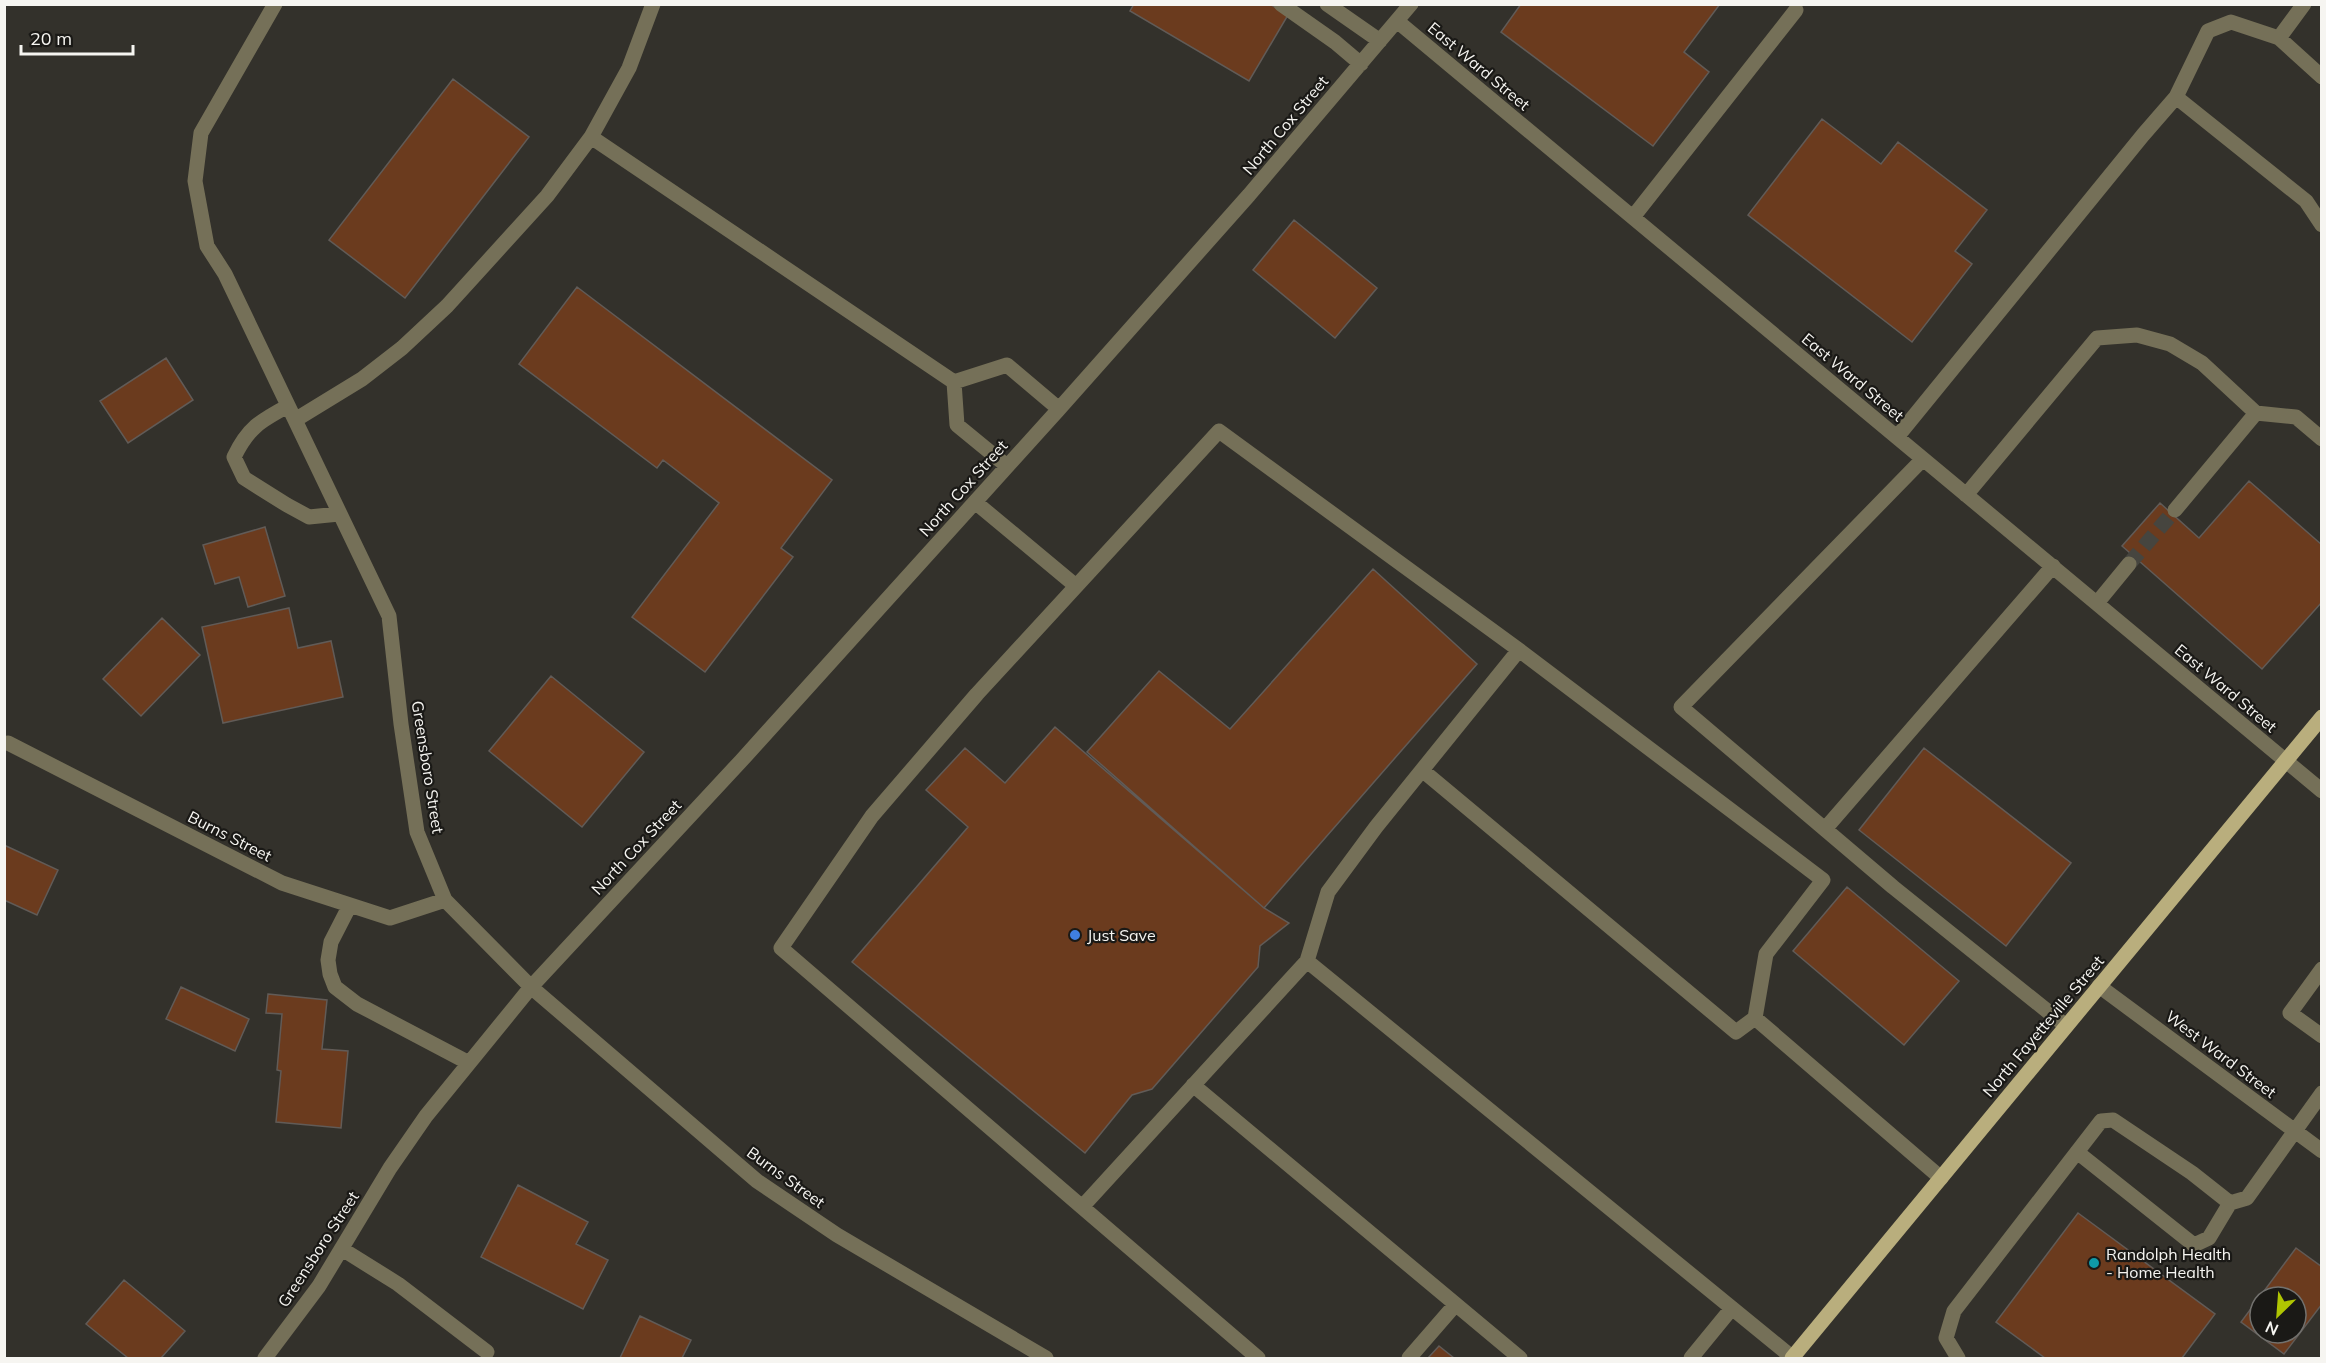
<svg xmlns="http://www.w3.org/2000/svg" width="2326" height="1363" font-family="Mulish,sans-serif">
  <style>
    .building { fill: #6b3b1e; stroke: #615b57; stroke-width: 1.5; fill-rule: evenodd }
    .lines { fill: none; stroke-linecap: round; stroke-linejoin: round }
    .minor-tunnel { stroke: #46453f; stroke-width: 15; stroke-dasharray: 15 8; stroke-linecap: butt }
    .minor { stroke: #757058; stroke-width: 15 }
    .major { stroke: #b9ae7d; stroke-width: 15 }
    .shop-dot { fill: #3f7fe0; stroke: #1a1916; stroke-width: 2 }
    .culture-dot { fill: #0f9aa8; stroke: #1a1916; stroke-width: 2 }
    .labels { text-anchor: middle; stroke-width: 4.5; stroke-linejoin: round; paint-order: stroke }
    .street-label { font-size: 16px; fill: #f6f5f1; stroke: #1a1916 }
    .poi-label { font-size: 16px; fill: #f6f5f1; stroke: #1a1916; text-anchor: start }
  </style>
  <rect width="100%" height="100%" fill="#33312b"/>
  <path class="building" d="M1134,4H1270L1288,15L1249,81L1130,11Z
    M1521,4H1720L1684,52L1709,72L1653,146L1501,32Z
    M453,79L529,137L405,298L329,240Z
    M1822,119L1881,164L1898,142L1987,210L1955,251L1972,264L1912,342L1748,215Z
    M1294,220L1377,288L1335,338L1253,270Z
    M577,287L832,480L781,548L793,557L705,672L632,617L719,503L663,460L657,468L519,364Z
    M166,358L193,400L128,443L100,401Z
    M2249,481L2322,545V602L2262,669L2122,546L2160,503L2199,538Z
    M265,527L285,596L248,607L239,577L215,584L203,545Z
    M1373,569L1477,664L1264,908L1087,752L1159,671L1230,729Z
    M289,608L298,648L331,641L343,697L223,723L202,627Z
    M162,618L200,655L141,716L103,679Z
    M551,676L644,752L582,827L489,751Z
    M1055,727L1264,908L1289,923L1260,946L1258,967L1152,1089L1132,1095L1085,1153L852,962L968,827L926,790L965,748L1005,783Z
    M1924,748L2071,863L2006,946L1859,830Z
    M4,845L58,870L37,915L4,900Z
    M1847,887L1959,981L1904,1045L1793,951Z
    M181,987L249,1019L235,1051L166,1019Z
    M268,994L327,1000L322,1049L348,1051L341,1128L276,1122L281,1071L277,1070L282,1014L266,1013Z
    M518,1185L588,1222L576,1244L608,1260L583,1309L481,1257Z
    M2078,1213L2215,1314L2182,1358H2045L1996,1322Z
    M2296,1248L2322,1267V1304L2284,1354L2241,1322ZM2260,1297H2296V1333H2260Z
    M124,1280L185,1331L161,1358H128L86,1324Z
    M640,1316L691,1340L682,1358H620Z
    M1439,1346L1454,1358H1428Z"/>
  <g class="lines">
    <path class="minor-tunnel" d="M2129,564L2175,510"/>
    <path class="minor" d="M1281,4L1335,42L1361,64
      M1327,4L1380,41
      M1397,21L2322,791
      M2279,38L2304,4
      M2322,77L2279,38L2231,22L2208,31L2176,97L2306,201L2322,225
      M591,137L954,382
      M1633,217L1796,10
      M954,382L1007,365L1059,409
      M954,382L957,425L1007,466
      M288,406C260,421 248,428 234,457L244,478L287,505L309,517L339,514
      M295,420L362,379L402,348L447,306L547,196L591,137L629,68L653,4
      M1897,437L2143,135L2176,97
      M1923,459L1681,707L1893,887L2066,1026
      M1966,495L2097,338L2137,335L2170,344L2202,363L2256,413L2296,417L2322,439
      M975,502L1076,586
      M2175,510L2256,413
      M2097,603L2129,564
      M1519,650L1823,880L1766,954L1755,1018
      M8,743L282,883L390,918L445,900
      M1422,770L1736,1032L1755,1018L1941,1178
      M1825,829L2053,566
      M350,905L331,942L328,960L330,974L335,987L357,1004L469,1063
      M1307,961L1328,892L1376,827L1519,650L1219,431L977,694L872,816L781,948L1082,1207L1307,961L1793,1358
      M2322,969L2290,1013L2322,1036
      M2099,986L2322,1151
      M1193,1085L1520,1358
      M2077,1152L2194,1245L2209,1238L2230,1203L2247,1198L2322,1093
      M1082,1207L1258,1358
      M342,1249L398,1284L487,1352
      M265,1358L319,1286L390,1168L426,1116L531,987L445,900L417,832L401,724L389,616L225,274L207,246L195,181L201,133L275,4
      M1046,1358L837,1235L757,1181L531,987L741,761L1059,409L1249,195L1411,4
      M1409,1358L1455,1305
      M1691,1358L1732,1308
      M1958,1358L1946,1338L1954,1311L2101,1121L2113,1120L2192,1173L2230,1203"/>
    <path class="major" d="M1792,1358L2322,717"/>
  </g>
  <circle class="shop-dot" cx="1075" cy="935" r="6"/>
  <circle class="culture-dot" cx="2094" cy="1263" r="6"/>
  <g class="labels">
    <g class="street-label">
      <text transform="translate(1479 66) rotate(40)" y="6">East Ward Street</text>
      <text transform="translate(1285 125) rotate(-50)" y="6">North Cox Street</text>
      <text transform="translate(1853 377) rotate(40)" y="6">East Ward Street</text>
      <text transform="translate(963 488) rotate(-48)" y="6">North Cox Street</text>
      <text transform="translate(2226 688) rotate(40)" y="6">East Ward Street</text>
      <text transform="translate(428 767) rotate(81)" y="6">Greensboro Street</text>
      <text transform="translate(230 836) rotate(27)" y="6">Burns Street</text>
      <text transform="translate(636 847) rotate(-47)" y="6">North Cox Street</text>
      <text transform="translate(2043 1026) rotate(-50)" y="6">North Fayetteville Street</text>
      <text transform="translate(2221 1054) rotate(37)" y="6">West Ward Street</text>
      <text transform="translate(786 1177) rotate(36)" y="6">Burns Street</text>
      <text transform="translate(318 1249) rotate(-57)" y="6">Greensboro Street</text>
    </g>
    <g class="poi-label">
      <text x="1087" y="941">Just Save</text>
      <text x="2106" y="1260">Randolph Health<tspan x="2106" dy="18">- Home Health</tspan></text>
    </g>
  </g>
  <rect width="2326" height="1363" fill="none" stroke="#f6f5f1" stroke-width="12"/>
  <g transform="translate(2278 1315) rotate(205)"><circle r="28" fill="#1a1916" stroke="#72716e" stroke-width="1.5"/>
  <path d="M0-4.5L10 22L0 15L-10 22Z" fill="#b0c502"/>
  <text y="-9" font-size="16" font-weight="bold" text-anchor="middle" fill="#f6f5f1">N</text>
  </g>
  <path d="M21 45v9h112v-9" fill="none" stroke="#f6f5f1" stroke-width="3"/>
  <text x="30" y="45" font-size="18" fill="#f6f5f1" stroke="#1a1916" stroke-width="4.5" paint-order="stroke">20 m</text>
</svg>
